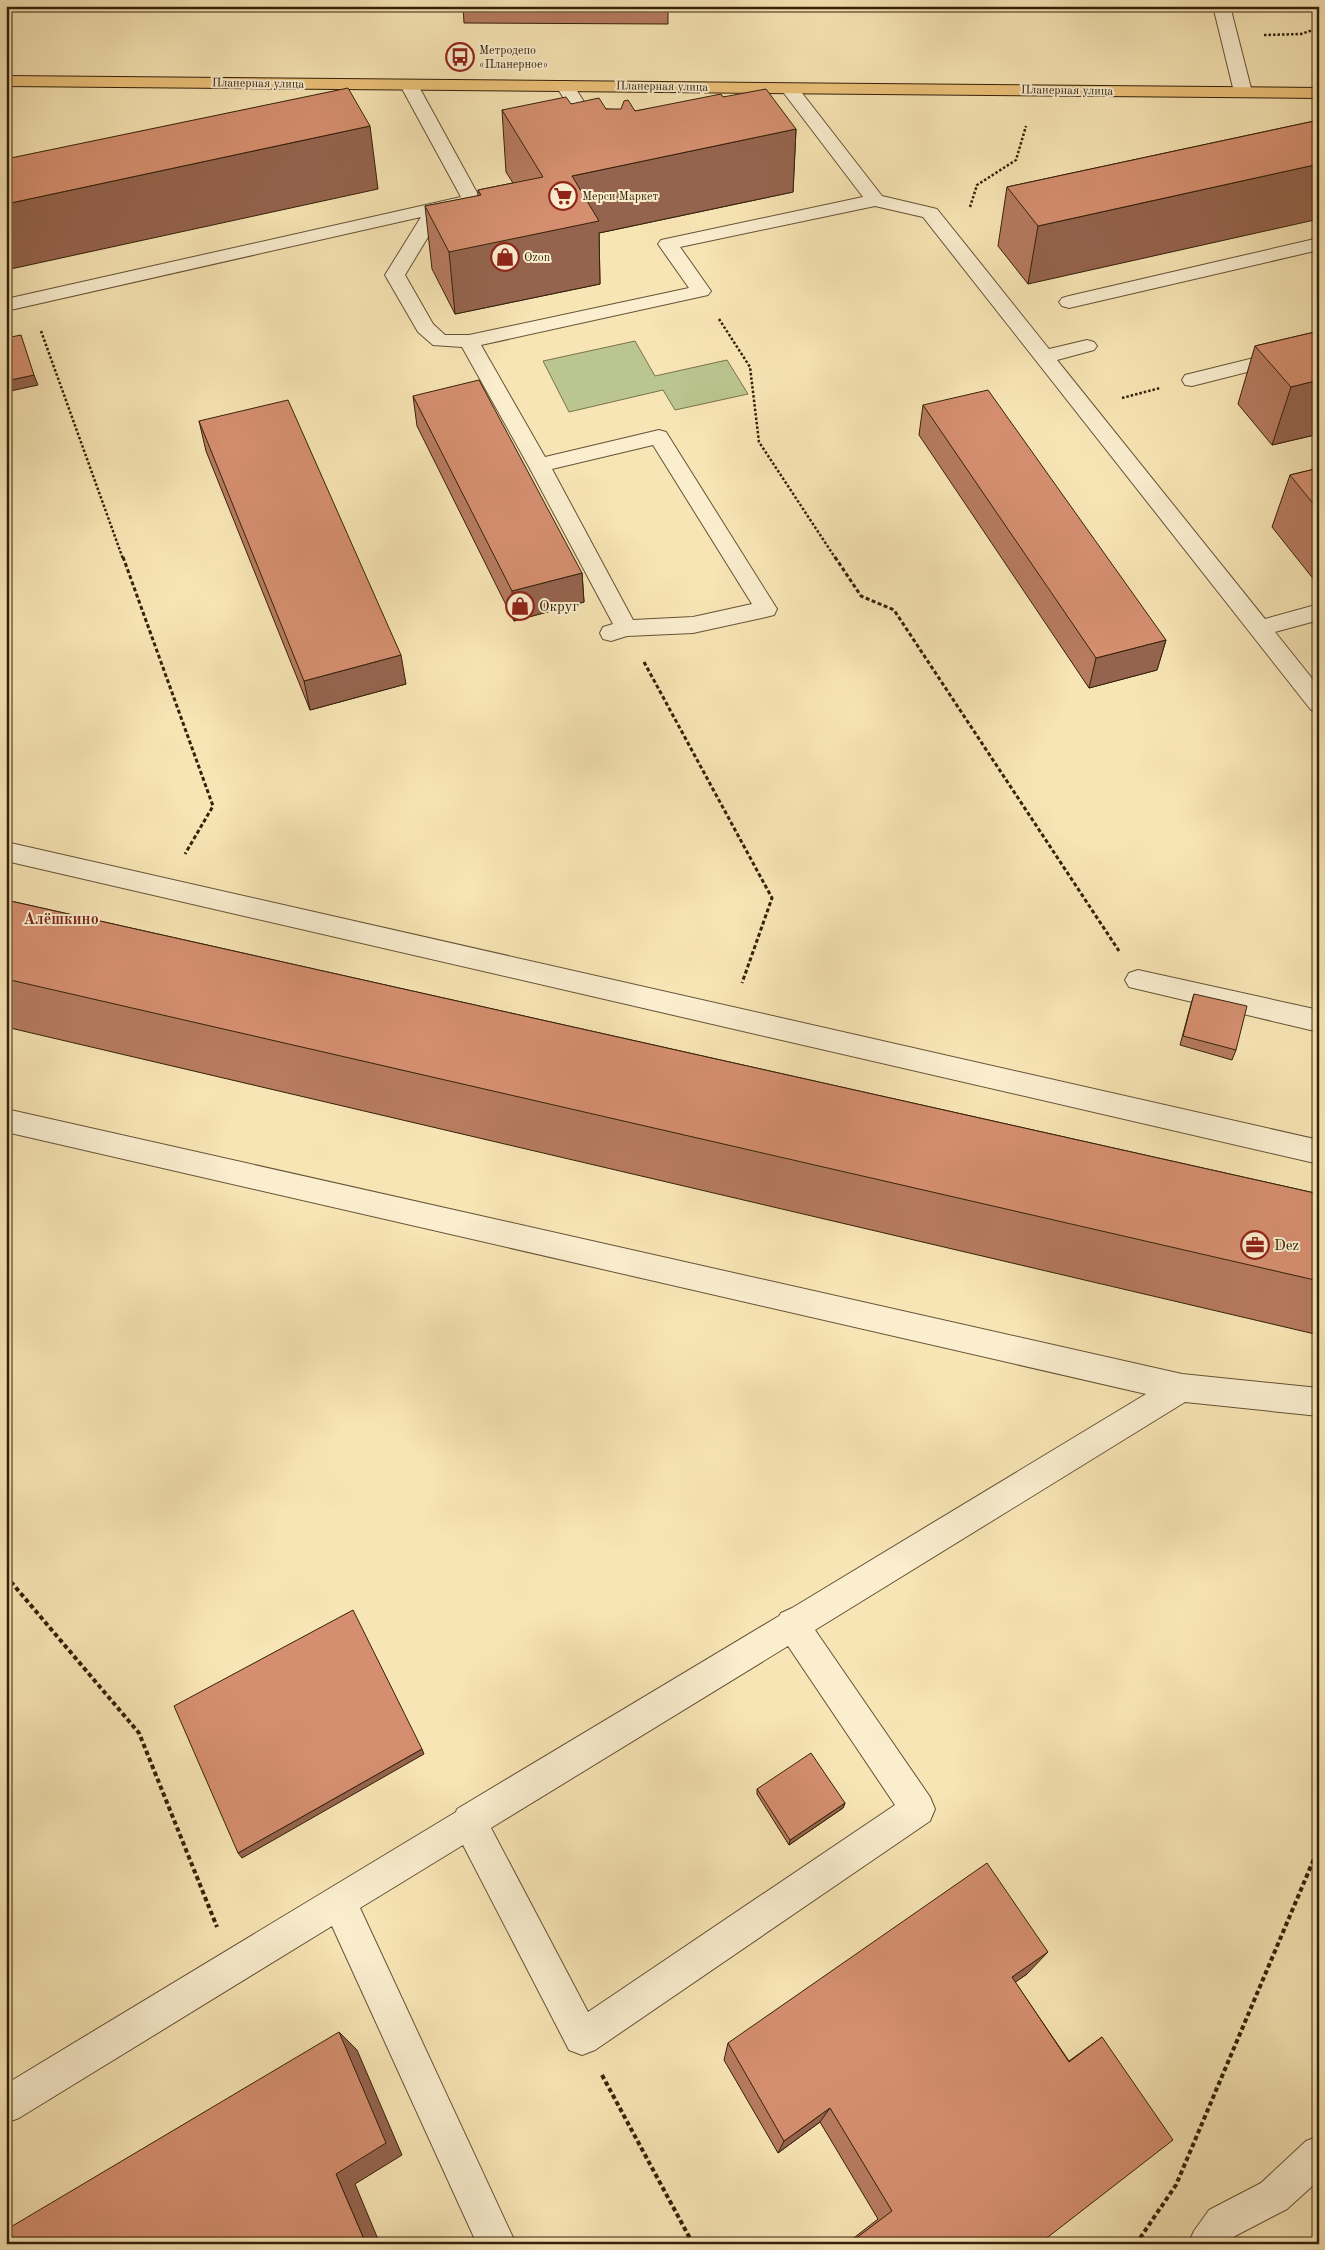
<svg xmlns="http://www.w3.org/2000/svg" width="1325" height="2250" font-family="'Old Standard TT',serif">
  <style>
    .green { fill: #bbc58f; stroke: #78734c }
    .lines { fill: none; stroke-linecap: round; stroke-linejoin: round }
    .minor-casing { stroke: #655234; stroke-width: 2 }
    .major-casing { stroke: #342109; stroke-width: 2 }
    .path-far2 { stroke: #342109; stroke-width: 2.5; stroke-dasharray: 2.5 2; stroke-linecap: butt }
    .path-far1 { stroke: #342109; stroke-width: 3; stroke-dasharray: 4 2.5; stroke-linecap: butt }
    .path { stroke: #342109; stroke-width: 4; stroke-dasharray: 4.5 3; stroke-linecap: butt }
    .minor { fill: #faeecf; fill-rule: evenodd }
    .major { fill: #ecc27a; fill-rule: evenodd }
    .wall { fill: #b77b60; stroke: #342109 }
    .shaded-wall { fill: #95644e; stroke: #342109 }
    .building { fill: #d58f70; stroke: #342109 }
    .labels { text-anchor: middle; stroke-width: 4; stroke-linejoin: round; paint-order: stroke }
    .far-poi-label { font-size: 12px; fill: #342109; stroke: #faeecf; text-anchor: start }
    .far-street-label { font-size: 12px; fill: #342109; stroke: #faeecf }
    .poi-label { font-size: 15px; fill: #342109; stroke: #faeecf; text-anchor: start }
    .neighbourhood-label { font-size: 16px; font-weight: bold; fill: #7a1f14; stroke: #faeecf }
  </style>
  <rect width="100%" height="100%" fill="#f8e5b5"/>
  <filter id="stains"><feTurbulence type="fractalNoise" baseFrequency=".004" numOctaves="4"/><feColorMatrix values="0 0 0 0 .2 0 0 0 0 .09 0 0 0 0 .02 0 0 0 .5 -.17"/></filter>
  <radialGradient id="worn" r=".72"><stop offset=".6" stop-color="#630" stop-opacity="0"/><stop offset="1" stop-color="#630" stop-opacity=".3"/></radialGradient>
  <path class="green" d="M635,341L655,376L727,360L748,394L675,410L663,390L569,412L543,361Z"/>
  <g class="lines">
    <defs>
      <path id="minor" d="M1213,6H1230L1252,92L1249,96H1237L1234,92Z
        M409,80L415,81L418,85L481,200L479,204L443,212L405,275L433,324L445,335H469L689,288L658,244L661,240L863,197L780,88L783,84H795L882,196L937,209L1049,349L1087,340L1094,342L1097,346L1094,350L1057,360L1265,619L1319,604V620L1275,632L1319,687V712L1311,710L923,217L875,206L680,247L711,291L708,295L481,345L545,457L659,430L666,432L777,609L774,615L766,617L693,633L627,636L611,641L603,639L600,633L603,627L613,624L528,465L462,347L433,345L418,332L385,275L421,217L6,311V299L461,197L400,85L403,81ZM653,445L752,604L693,617L633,620L552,469Z
        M565,81L571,82L574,86L605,135L602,139H590L587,135L556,86L559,82Z
        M1319,238V250L1069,308L1062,306L1059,302L1062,298L1069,296Z
        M1319,342V354L1192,386L1185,385L1182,380L1185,375Z
        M6,842L1319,1140V1164L6,861Z
        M1138,970L1319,1010V1032L1129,987L1125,980L1129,973Z
        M6,1109L1182,1374L1319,1388V1416L1185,1402L815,1630L930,1797L935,1809L930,1821L595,2050L582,2055L569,2050L463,1845L360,1908L516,2244H477L332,1926L19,2118L6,2123V2084L456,1812L457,1809L779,1616L781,1613L792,1608L1146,1394L6,1132ZM788,1646L895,1805L588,2012L491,1828Z
        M1319,2136V2180L1287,2209L1235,2236L1230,2244H1188L1194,2231L1209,2210L1261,2183L1306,2141Z"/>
      <path id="major" d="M6,76L1319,88V98L6,86Z"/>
    </defs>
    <use href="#minor" class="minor-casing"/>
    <use href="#major" class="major-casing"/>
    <path class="path-far2" d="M1264,35L1301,34L1319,28
      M970,207L977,185L1016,160L1026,126
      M719,319L750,367L759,442L836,559
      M41,331L123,559
      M1122,398L1160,388"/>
    <path class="path-far1" d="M123,557L213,806L185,854
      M835,557L861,596L894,610L1119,951
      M644,662L772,898L742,983"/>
    <path class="path" d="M6,1576L139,1733L217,1927
      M602,2075L693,2244
      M1136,2244L1176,2185L1319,1847"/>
    <use href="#minor" class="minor"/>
    <use href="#major" class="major"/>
  </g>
  <path class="wall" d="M463,6H668V24L464,23Z
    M723,97L796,129L793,192L599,233L600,284L455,314L432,269L425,206L478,196V190L513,183L506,172L502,110L571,104L606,109L635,111Z
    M1319,120L1028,284L998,246L1007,187Z
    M1319,331V434L1272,445L1238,404L1255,346Z
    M413,396L582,573L584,602L514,621L417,426Z
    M923,405L1166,640L1157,670L1089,688L919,435Z
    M199,421L406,684L310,710L206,451Z
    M1319,468V586L1272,527L1290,475Z
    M6,900L1319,1194V1335L6,1027Z
    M1194,994L1236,1050L1232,1060L1180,1045L1191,1004Z
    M757,1789L845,1803L843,1808L789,1845L757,1794Z
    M1027,1974L1015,1982L1069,2061L1102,2037L1039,2244H846L878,2219L820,2122L778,2153L724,2060L728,2043Z"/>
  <path class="shaded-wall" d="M370,126L378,189L6,270V204Z
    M796,129L793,192L599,233L600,284L455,314L449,252L572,176Z
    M1319,164V219L1028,284L1038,226Z
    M34,375L38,385L6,392V381Z
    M1319,380V434L1272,445L1291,387Z
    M582,573L584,602L514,621L512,591Z
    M1166,640L1157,670L1089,688L1096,658Z
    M401,655L406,684L310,710L304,681Z
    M422,1749L424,1754L242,1858L238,1853Z
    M845,1803L843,1808L789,1845L790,1840Z
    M1048,1952L1027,1974L993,1998L1012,1977Z
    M339,2032L357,2050L402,2155L355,2184L380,2244H366L336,2174Z
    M830,2108L820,2122L778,2153L784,2141Z"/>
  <path class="building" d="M348,88L370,126L6,204V159Z
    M766,89L796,129L572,176L599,221L449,252L425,206L481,195L478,190L543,177L502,110L566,97L571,104L599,98L606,109H621L624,101L628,100L635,111L721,94L723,97Z
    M1319,120V164L1038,226L1007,187Z
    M1319,331V380L1291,387L1255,346Z
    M21,335L34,375L6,381V338Z
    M479,380L582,573L512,591L413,396Z
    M988,390L1166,640L1096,658L923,405Z
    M288,400L401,655L304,681L199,421Z
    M1319,468V511L1290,475Z
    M6,900L1319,1194V1281L6,979Z
    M1194,994L1247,1006L1236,1050L1183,1036Z
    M353,1610L422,1749L238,1853L174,1706Z
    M811,1753L845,1803L790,1840L757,1789Z
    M987,1863L1048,1952L1012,1977L1069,2062L1102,2037L1173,2140L1039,2244H852L851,2242L892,2211L830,2108L784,2141L728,2043Z
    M339,2032L386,2143L336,2174L366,2244H15L9,2228Z"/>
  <defs>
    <symbol id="bus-ring" viewBox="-11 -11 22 22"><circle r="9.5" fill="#faeecf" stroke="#8f2418" stroke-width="1.5"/><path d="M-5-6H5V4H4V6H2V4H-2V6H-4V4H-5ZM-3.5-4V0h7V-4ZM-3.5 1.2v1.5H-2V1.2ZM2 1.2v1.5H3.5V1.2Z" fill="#8f2418"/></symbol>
    <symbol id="supermarket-ring" viewBox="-11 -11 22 22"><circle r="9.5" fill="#faeecf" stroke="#8f2418" stroke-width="1.5"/><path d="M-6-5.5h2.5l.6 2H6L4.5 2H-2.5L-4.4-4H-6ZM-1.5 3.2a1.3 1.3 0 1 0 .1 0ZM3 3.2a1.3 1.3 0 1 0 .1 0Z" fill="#8f2418"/></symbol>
    <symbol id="shop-ring" viewBox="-11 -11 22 22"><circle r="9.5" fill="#faeecf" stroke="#8f2418" stroke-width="1.5"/><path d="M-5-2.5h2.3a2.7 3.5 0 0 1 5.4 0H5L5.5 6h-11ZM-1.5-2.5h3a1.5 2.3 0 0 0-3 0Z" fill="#8f2418"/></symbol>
    <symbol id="office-ring" viewBox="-11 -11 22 22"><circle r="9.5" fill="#faeecf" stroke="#8f2418" stroke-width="1.5"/><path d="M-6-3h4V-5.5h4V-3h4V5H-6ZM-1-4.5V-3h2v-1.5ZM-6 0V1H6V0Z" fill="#8f2418"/></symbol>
  </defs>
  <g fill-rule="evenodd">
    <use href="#bus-ring" x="444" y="41" width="32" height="32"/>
    <use href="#supermarket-ring" x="547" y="180" width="32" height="32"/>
    <use href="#shop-ring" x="489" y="241" width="32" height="32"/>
    <use href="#shop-ring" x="504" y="590" width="32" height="32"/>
    <use href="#office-ring" x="1239" y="1229" width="32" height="32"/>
  </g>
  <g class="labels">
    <g class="far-poi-label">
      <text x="479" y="54">Метродепо<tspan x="479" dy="14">«Планерное»</tspan></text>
      <text x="582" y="200">Мерси Маркет</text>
      <text x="524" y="261">Ozon</text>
    </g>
    <g class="far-street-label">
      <text transform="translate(258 83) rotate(1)" y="4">Планерная улица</text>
      <text transform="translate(662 86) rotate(1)" y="4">Планерная улица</text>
      <text transform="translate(1067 90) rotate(1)" y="4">Планерная улица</text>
    </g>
    <g class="poi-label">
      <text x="539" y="611">Округ</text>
      <text x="1274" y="1250">Dez</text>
    </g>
    <g class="neighbourhood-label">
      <text x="61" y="924">Алёшкино</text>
    </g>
  </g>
  <rect width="1325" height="2250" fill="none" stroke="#f8e5b5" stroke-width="25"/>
  <rect x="8" y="8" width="1310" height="2235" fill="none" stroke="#342109" stroke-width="2.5"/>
  <rect x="12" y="12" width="1300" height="2225" fill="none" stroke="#342109"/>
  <rect width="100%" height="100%" filter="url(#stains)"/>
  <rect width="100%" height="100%" fill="url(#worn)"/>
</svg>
